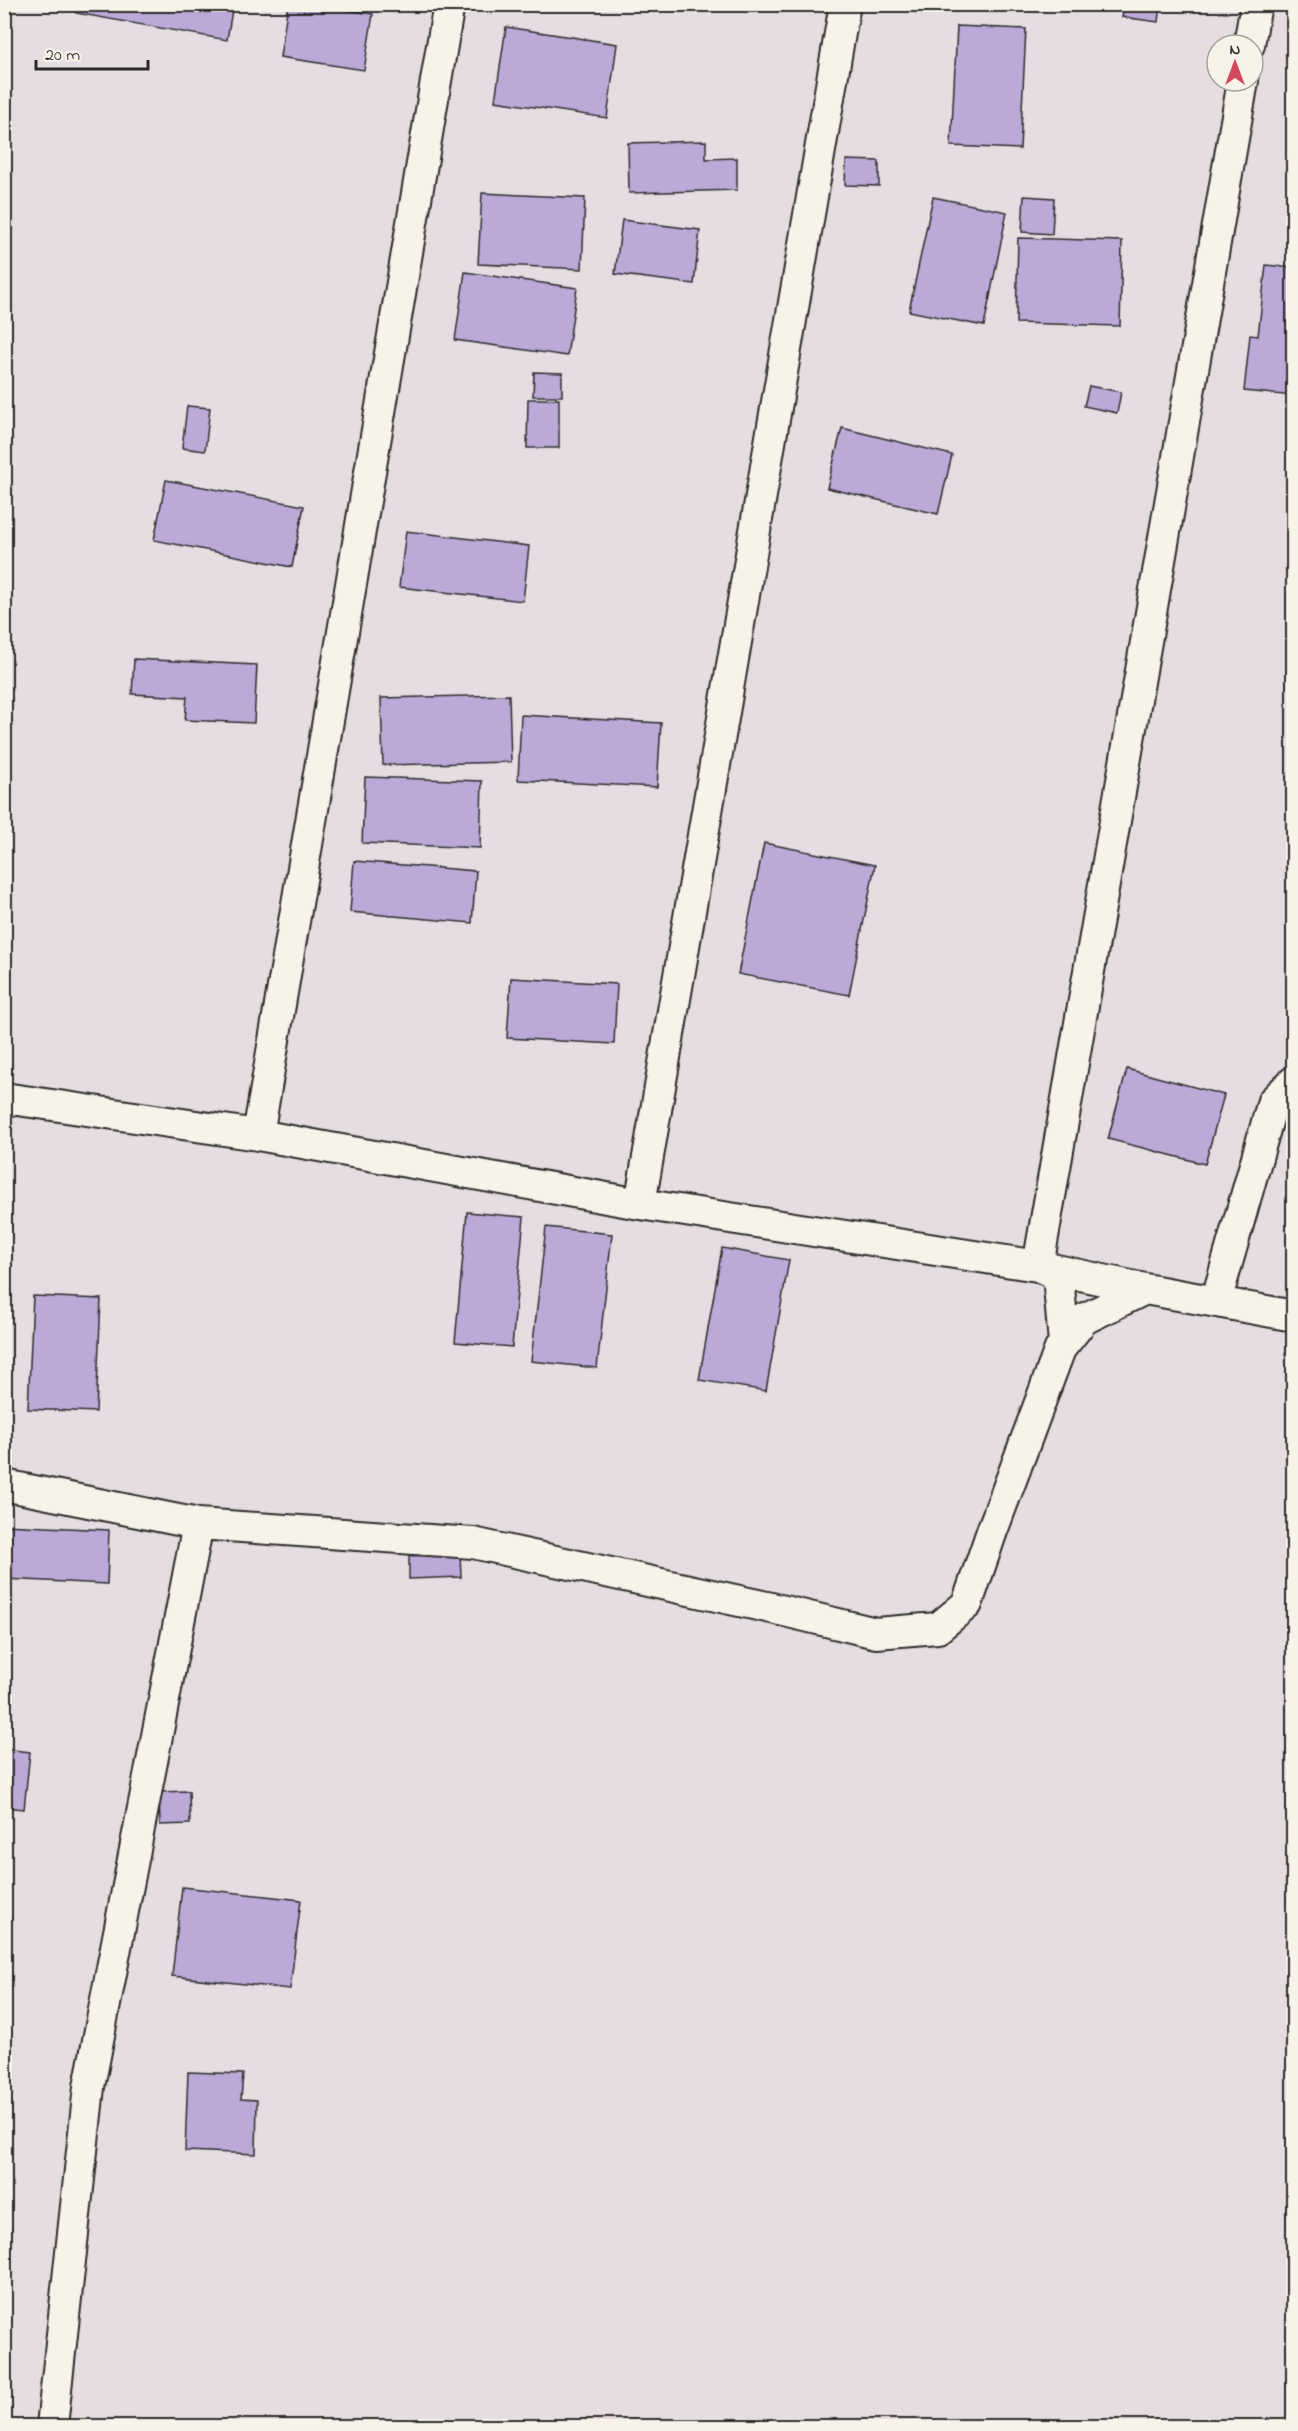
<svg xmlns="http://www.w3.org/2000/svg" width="1298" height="2431" font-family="'Indie Flower',sans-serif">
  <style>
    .building { fill: #bda9d8; stroke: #2b2b2b; stroke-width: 1.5 }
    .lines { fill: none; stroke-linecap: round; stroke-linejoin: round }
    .street-casing { stroke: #2b2b2b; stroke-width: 34 }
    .street { stroke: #f7f3e8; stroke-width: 30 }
  </style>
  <rect width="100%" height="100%" fill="#e6dde3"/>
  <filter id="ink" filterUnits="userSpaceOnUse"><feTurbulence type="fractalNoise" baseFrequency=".0167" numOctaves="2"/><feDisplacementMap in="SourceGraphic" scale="12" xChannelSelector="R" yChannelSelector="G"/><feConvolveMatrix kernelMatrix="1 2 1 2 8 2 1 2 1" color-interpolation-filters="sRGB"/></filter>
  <g filter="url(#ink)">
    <path class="building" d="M78,4H233L227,40L76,13Z
      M288,4H306L373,14L364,70L280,57Z
      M1124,4H1160L1158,22L1122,17Z
      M957,26L1026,29L1020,149L951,146Z
      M506,27L617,44L607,118L495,101Z
      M706,141V159L737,158V190L629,193L628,143Z
      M846,160L879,161V186L845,185Z
      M482,193L585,198L582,269L478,264Z
      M1024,196L1054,198L1052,234L1022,232Z
      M933,197L1007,212L984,326L909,311Z
      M622,220L700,230L694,284L615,274Z
      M1018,238L1122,241L1120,326L1016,323Z
      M1266,265L1294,268V396L1244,391L1250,335L1258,336Z
      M465,272L577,288L567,356L455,340Z
      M534,372L562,373V396H533Z
      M1089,386L1121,392L1117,413L1084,406Z
      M528,399H559V448H527Z
      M187,406L210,408L205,451L182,448Z
      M842,428L952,455L938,514L827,488Z
      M166,480L304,506L292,567L154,540Z
      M406,531L529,546L523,601L399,587Z
      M134,659L257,665L254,723L185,720L187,697L132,694Z
      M509,695L511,762L383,765L381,698Z
      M521,715L661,723L657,787L518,780Z
      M365,777L482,781L480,848L362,843Z
      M764,843L875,865L849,995L738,974Z
      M354,861L476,871L472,923L350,912Z
      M511,978L617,984L614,1044L507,1038Z
      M1127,1069L1224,1095L1205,1164L1108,1139Z
      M467,1212L524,1217L512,1347L455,1342Z
      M546,1227L612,1234L597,1368L531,1361Z
      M722,1248L789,1260L766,1391L699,1380Z
      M33,1296L101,1299L96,1412L28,1409Z
      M4,1525L109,1530L107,1584L4,1579Z
      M460,1553L461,1577L409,1579V1556Z
      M4,1693L10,1694L4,1718Z
      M4,1749L30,1752L24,1809L4,1807Z
      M189,1791L190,1824L160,1825L159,1792Z
      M182,1887L301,1900L290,1989L172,1976Z
      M188,2072L243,2074L241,2099L257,2100L256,2154L185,2151Z"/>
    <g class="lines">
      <defs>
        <path id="street" d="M1249,45L1256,4
          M4,1098L258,1135L640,1204L1038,1266L1145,1289L1294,1316
          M258,1135L449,4
          M640,1204L845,4
          M1216,1302L1273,1101L1294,1081
          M1064,1343L1058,1275L1038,1266L1243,81
          M4,1485L198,1524L473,1543L776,1609L876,1633L938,1628L967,1604L992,1531L1060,1349L1084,1319L1145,1289
          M52,2426L89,2087L198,1524"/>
      </defs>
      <use href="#street" class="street-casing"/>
      <use href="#street" class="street"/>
    </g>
  </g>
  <rect width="1298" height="2431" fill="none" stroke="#f7f3e8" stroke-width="24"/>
  <rect x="12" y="12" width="1274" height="2407" fill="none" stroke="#2b2b2b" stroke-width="2" filter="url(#ink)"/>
  <g transform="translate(1235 63)"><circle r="28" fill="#f7f3e8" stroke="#a5a39c" stroke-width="1.5"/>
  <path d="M0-4.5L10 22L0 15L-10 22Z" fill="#d1495b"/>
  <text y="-9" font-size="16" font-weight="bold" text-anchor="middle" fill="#2b2b2b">N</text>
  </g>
  <path d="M36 60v9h112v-9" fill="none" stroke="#2b2b2b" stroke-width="3"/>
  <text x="45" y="60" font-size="18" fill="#2b2b2b" stroke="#f7f3e8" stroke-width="4.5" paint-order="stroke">20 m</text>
</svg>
